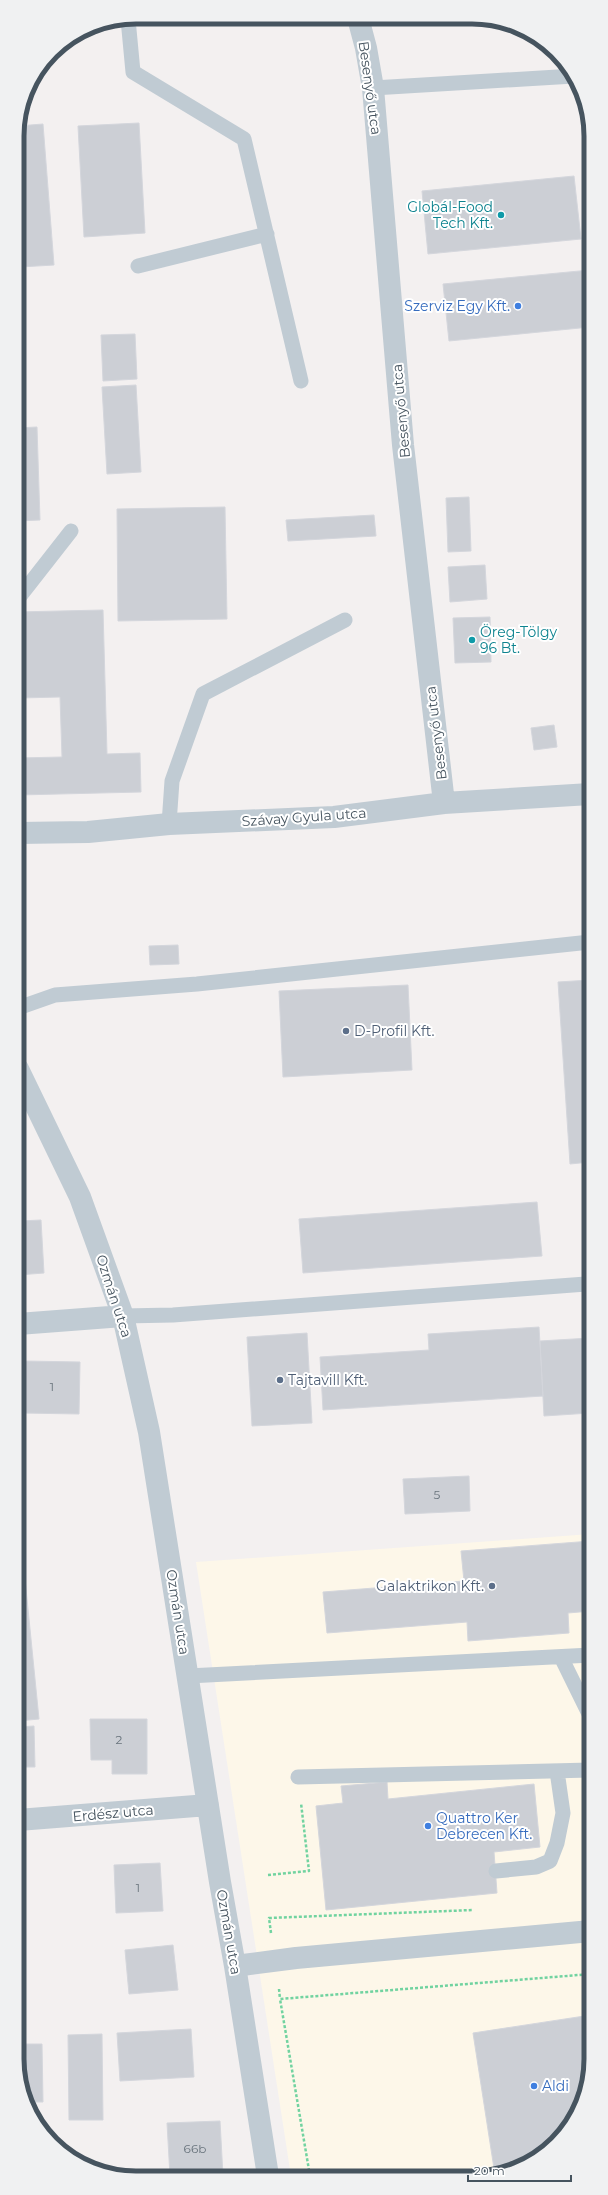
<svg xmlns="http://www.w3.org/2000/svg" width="608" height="2195" font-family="Montserrat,sans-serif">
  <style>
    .commercial { fill: #fdf7e9 }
    .building { fill: #cccfd5; stroke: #d4d6dc }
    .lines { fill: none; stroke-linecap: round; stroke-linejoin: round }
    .path { stroke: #71d3a0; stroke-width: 2.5; stroke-dasharray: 3 2; stroke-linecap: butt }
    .service { stroke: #c0cbd3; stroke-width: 15 }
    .minor { stroke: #c0cbd3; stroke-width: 22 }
    .culture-dot { fill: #0f9aa8; stroke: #fff; stroke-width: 1.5 }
    .shop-dot { fill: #3f7fe0; stroke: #fff; stroke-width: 1.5 }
    .service-dot { fill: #5c6f8a; stroke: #fff; stroke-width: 1.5 }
    .labels { text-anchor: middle; stroke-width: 4; stroke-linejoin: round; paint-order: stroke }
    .number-label { font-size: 12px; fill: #68737c }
    .street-label { font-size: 14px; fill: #46545f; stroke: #fff }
    .culture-label { font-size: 14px; fill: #0d838f; stroke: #fff; text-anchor: end }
    .shop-label { font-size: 14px; fill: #366cbe; stroke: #fff; text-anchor: start }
    .service-label { font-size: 14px; fill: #4e5e75; stroke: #fff; text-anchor: start }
    .rim { fill: none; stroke: #46545f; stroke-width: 5 }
  </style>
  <rect width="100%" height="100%" fill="#f3f0f0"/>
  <path class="commercial" d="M591,1534V2067L582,2105L561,2138L531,2162L488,2177L291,2176L196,1562Z"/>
  <path class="building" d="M139,123L145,233L84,237L78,126Z
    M43,124L54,265L20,267L17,233V128L18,126Z
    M574,176L581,239L428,254L422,191Z
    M590,270V327L449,341L443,284Z
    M135,334L137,379L103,381L101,335Z
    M136,385L141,472L107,474L102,387Z
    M37,427L40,520L17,521V428Z
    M469,497L471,551L448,552L446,498Z
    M225,507L227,619L118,621L117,509Z
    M374,515L376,536L288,541L286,520Z
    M485,565L487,599L450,602L448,567Z
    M103,610L107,754L140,753L141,792L18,795V758L62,757L60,697L19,698L17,612Z
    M490,617L491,662L455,663L453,618Z
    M554,725L557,747L534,750L531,728Z
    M178,945L179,964L150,965L149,946Z
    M590,980V1162L570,1164L558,982Z
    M408,985L412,1070L283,1077L279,991Z
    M18,1177L20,1221L41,1220L44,1273L18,1275Z
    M537,1202L542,1256L303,1273L299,1219Z
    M539,1327L543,1396L323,1410L320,1357L429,1350L428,1334Z
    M307,1333L312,1423L252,1426L247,1337Z
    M590,1338V1413L544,1416L540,1341Z
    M24,1361L80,1362L79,1414L23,1413Z
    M469,1476L470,1511L405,1514L403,1479Z
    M591,1541V1611L568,1613L569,1633L468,1641L467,1622L327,1633L323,1592L464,1581L461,1551Z
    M18,1569H24L39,1719L18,1721Z
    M90,1719H147V1774H112V1760H91Z
    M34,1726L35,1767H18V1727Z
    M387,1782L388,1799L534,1784L540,1847L494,1852L497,1893L326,1910L316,1806L343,1803L341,1786Z
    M160,1863L163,1911L116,1913L114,1865Z
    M173,1945L178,1990L129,1994L125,1950Z
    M591,2015V2067L582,2105L561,2138L531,2162L495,2175L473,2033Z
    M191,2029L194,2077L120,2081L117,2033Z
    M102,2034L103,2120H69L68,2035Z
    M18,2044H42L43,2102H26L18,2075Z
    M220,2121L223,2176H170L167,2123Z"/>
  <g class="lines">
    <path class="path" d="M268,1875L309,1871L301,1803
      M271,1933L269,1918L473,1910
      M279,1989L280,1999
      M310,2176L280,1999L591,1974"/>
    <path class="service" d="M128,19L133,72L244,139L301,381
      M373,88L574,76
      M138,266L267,234
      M17,600L71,531
      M169,824L172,781L203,694L345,620
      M18,1008L55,995L197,984L590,942
      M123,1316L173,1315L586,1284L590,1286
      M561,1657L591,1718
      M188,1676L591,1655
      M298,1777L591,1770
      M496,1871L536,1867L550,1861L557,1843L563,1813L557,1771"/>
    <path class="minor" d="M358,18L366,48L373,88L403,445L444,803
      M18,833L88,832L169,824L334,817L444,803L590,794
      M18,1069L80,1197L123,1316L149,1432L220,1882L235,1966L268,2176
      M18,1324L123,1316
      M18,1820L208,1805
      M235,1966L296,1958L591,1931"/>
  </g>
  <g class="culture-dot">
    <circle cx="501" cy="215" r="4"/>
    <circle cx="472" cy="640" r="4"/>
  </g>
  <g class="shop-dot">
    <circle cx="518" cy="306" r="4"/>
    <circle cx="428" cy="1826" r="4"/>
    <circle cx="534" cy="2086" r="4"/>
  </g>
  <g class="service-dot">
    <circle cx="346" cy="1031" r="4"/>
    <circle cx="280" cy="1380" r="4"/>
    <circle cx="492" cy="1586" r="4"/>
  </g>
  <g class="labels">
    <g class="number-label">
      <text x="52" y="1391">1</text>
      <text x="437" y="1499">5</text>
      <text x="119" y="1744">2</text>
      <text x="138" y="1892">1</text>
      <text x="195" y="2153">66b</text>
    </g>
    <g class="street-label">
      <text transform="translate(370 88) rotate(82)" y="5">Besenyő utca</text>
      <text transform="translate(401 411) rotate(-95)" y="5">Besenyő utca</text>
      <text transform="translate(436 733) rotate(-97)" y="5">Besenyő utca</text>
      <text transform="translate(304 817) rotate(-4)" y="5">Szávay Gyula utca</text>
      <text transform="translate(114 1296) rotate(72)" y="5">Ozmán utca</text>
      <text transform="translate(178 1612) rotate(81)" y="5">Ozmán utca</text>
      <text transform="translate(113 1813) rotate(-5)" y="5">Erdész utca</text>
      <text transform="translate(229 1932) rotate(80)" y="5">Ozmán utca</text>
    </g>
    <g class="culture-label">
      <text x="493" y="212">Globál-Food<tspan x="493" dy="16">Tech Kft.</tspan></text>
      <text x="480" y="637" text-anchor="start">Öreg-Tölgy<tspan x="480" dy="16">96 Bt.</tspan></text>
    </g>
    <g class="shop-label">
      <text x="510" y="311" text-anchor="end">Szerviz Egy Kft.</text>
      <text x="436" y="1823">Quattro Ker<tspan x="436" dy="16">Debrecen Kft.</tspan></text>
      <text x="542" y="2091">Aldi</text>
    </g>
    <g class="service-label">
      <text x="354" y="1036">D-Profil Kft.</text>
      <text x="288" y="1385">Tajtavill Kft.</text>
      <text x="484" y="1591" text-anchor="end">Galaktrikon Kft.</text>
    </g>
  </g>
  <path d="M0 0H608V2195H0ZM136 24H472A112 112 0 0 1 584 136V2059A112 112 0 0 1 472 2171H136A112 112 0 0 1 24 2059V136A112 112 0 0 1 136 24Z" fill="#f0f1f2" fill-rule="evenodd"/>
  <path class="rim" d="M136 24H472A112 112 0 0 1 584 136V2059A112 112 0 0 1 472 2171H136A112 112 0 0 1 24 2059V136A112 112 0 0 1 136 24Z"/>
  <path d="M468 2175v6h103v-6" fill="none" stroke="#46545f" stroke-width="2"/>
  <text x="474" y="2175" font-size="12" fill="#46545f" stroke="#ffffff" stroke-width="3" paint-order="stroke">20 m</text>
</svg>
